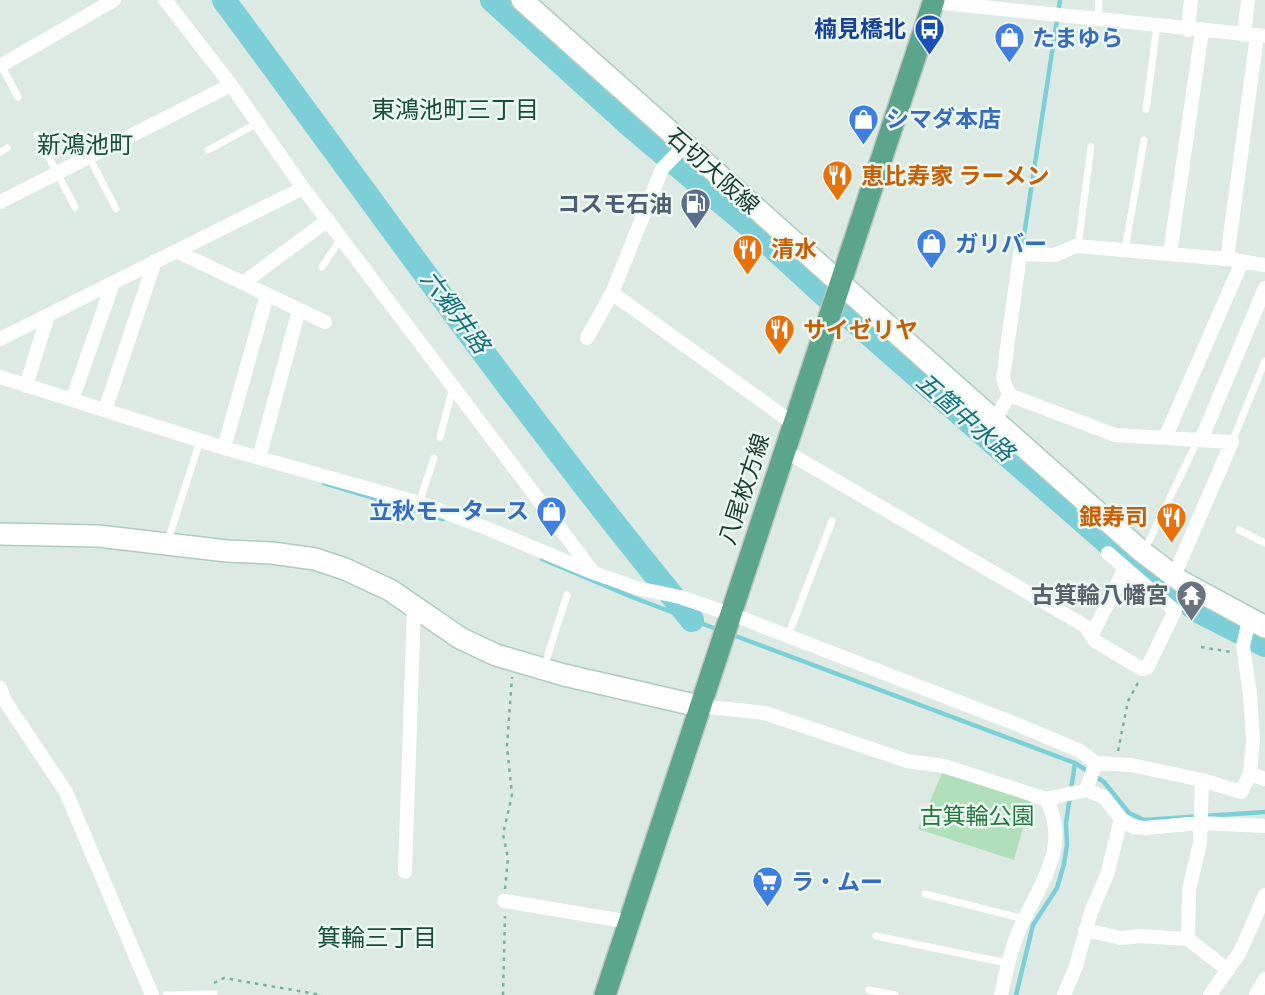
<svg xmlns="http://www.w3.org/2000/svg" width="1265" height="995" font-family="Raleway,'Noto Sans JP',sans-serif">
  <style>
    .green { fill: #b2dfbb }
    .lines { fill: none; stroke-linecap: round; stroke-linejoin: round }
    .stream { stroke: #7dcfd7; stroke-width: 4.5 }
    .river { stroke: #7dcfd7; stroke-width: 24 }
    .secondary-casing { stroke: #aecbbf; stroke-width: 24 }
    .primary-casing { stroke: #bbc4c1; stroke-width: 24 }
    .path { stroke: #79b29c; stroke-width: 2.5; stroke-dasharray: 3.5 5; stroke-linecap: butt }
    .lane { stroke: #fff; stroke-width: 7 }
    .street { stroke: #fff; stroke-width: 14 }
    .secondary { stroke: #fff; stroke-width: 21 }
    .primary { stroke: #5ba58d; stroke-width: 21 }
    .labels { text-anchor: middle; stroke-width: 5; stroke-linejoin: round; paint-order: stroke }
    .transit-label { font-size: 23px; font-weight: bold; fill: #164399; stroke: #ecf7f1; text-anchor: end }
    .shop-label { font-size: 23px; font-weight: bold; fill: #366cbe; stroke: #ecf7f1; text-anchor: start }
    .street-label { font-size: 23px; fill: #1d3b31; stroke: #ecf7f1 }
    .food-label { font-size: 23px; font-weight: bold; fill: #c56008; stroke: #ecf7f1; text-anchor: start }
    .service-label { font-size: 23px; font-weight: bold; fill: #4e5e75; stroke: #ecf7f1; text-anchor: end }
    .worship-label { font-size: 23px; font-weight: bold; fill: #5b616d; stroke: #ecf7f1; text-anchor: end }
    .park-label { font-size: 23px; fill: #23763d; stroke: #ecf7f1 }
    .neighbourhood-label { font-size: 24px; fill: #174f3d; stroke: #ecf7f1 }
    .water-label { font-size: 24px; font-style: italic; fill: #11717c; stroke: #ecf7f1 }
  </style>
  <rect width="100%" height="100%" fill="#dceae3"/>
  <path class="green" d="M942,773L1031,799L1014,860L918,829Z"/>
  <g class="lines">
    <path class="stream" d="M1023,242L1060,0
      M324,483L443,519
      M542,559L632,597L719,630
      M730,634L1075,763L1104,782L1129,813L1144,820L1265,812
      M1016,995L1033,925L1057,888L1064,864L1067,845L1066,823L1075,763"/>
    <path class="river" d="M224,0C378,208 527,420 692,620
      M492,0L626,122L746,223L822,293L1126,559L1200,612L1265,645"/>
    <defs>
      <path id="secondary" d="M522,0L1140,550L1182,582L1265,627
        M0,534L98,536L227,551L272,553L315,559L345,569L390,590L460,638L496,655L564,675L699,706"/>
      <path id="primary" d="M605,995L934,0"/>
    </defs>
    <use href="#secondary" class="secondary-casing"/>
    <use href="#primary" class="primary-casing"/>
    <path class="path" d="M1201,647L1231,652
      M1118,751L1128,701L1139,681
      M505,889L508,858L503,834L512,795L507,746L512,677
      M214,983L224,978L322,995
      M503,995L505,916"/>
    <path class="lane" d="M1098,19L1099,0
      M1,65L18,97
      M1146,109L1157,26
      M37,135L75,207
      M208,150L258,123
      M0,152L7,148
      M89,157L116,209
      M1078,246L1091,147
      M1125,250L1144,140
      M322,267L341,238
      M440,437L453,387
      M1232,442L1265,361
      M419,503L434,458
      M1239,530L1265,543
      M168,540L200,441
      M1144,551L1194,448
      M788,636L832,521
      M544,667L567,595
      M925,894L1024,919
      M876,936L1007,963
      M869,990L895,995
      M166,995L214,994"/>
    <path class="street" d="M165,0L231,85L303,188L593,572
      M933,2L1265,36
      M1188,30L1191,0
      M1244,35L1248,0
      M0,66L114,0
      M0,202L231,85
      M176,251L325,322
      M1170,254L1202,31
      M1227,259L1257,36
      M243,283L328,220
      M612,293L794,424
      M587,338L612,293L662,169L685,145
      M0,339L303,188
      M0,377L224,448L423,504L486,528L594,573L637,588L680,597L739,617L1021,726L1080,751L1096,763L1131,765L1202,780L1241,792L1250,774L1253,739L1250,694L1243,646L1249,620
      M26,386L48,315
      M1009,395L1003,378L1020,254L1055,255L1076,246L1227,259L1265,265
      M72,400L113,283
      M105,410L155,261
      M994,422L1009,395L1115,435L1232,442L1174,576
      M1165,438L1242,262
      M1201,440L1265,288
      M224,448L267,295
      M785,451L1085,626L1095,641L1142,669L1147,668L1175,611L1108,553
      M259,458L299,310
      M1092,635L1125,568
      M0,688L5,701L66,792L152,995
      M699,706L765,713L907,761L944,766L1046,799L1086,790L1104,797L1121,819L1133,827L1145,828L1200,823L1265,826
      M1250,774L1265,779
      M1086,790L1096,763
      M405,872L414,607
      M504,901L630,922
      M1085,930L1121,938L1140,936L1188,939L1228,970
      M1188,939L1189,890L1200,843L1202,780
      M1001,995C1007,969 1011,946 1023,922C1041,882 1071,844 1046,799
      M1064,995L1076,966L1091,912L1107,875L1121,819
      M1210,995L1240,952L1265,895
      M1256,995L1265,979"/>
    <use href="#secondary" class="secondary"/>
    <use href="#primary" class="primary"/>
  </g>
  <defs>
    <symbol id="bus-pin" viewBox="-11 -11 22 30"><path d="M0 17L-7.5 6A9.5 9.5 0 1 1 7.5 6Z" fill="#1a4fb4" stroke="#ecf7f1"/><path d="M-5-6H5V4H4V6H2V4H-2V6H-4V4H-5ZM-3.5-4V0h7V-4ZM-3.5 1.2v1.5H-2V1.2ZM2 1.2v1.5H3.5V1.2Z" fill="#fff"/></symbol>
    <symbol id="shop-pin" viewBox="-11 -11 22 30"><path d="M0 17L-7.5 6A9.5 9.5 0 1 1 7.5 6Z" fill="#3f7fe0" stroke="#ecf7f1"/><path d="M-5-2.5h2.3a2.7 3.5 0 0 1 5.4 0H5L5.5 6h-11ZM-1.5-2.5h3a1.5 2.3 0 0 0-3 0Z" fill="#fff"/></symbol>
    <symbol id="restaurant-pin" viewBox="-11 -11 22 30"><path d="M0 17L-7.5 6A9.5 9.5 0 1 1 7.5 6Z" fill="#e8710a" stroke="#ecf7f1"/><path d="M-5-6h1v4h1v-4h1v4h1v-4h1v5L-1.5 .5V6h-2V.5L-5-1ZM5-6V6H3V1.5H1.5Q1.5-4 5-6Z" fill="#fff"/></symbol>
    <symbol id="fuel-pin" viewBox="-11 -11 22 30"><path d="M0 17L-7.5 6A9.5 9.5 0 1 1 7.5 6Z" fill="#5c6f8a" stroke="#ecf7f1"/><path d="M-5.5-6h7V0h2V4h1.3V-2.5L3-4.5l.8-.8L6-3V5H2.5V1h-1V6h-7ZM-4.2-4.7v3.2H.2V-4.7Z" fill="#fff"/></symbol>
    <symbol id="temple-pin" viewBox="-11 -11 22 30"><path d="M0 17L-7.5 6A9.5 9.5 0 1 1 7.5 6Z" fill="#6b7280" stroke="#ecf7f1"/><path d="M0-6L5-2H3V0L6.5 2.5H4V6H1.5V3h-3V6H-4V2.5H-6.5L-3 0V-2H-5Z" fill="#fff"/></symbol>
    <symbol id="supermarket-pin" viewBox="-11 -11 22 30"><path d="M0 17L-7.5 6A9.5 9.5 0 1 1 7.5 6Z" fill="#3f7fe0" stroke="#ecf7f1"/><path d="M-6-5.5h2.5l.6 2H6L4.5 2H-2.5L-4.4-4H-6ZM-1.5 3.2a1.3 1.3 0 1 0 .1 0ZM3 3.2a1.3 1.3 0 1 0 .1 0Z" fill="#fff"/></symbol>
  </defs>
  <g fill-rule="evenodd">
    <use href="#bus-pin" x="912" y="12" width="35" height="47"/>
    <use href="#shop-pin" x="992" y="20" width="35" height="47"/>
    <use href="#shop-pin" x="846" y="102" width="35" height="47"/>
    <use href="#restaurant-pin" x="820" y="158" width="35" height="47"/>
    <use href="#fuel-pin" x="678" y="186" width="35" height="47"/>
    <use href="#shop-pin" x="914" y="226" width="35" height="47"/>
    <use href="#restaurant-pin" x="730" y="232" width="35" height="47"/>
    <use href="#restaurant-pin" x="762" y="312" width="35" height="47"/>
    <use href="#shop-pin" x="534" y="494" width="35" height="47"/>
    <use href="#restaurant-pin" x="1154" y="500" width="35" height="47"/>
    <use href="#temple-pin" x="1174" y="578" width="35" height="47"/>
    <use href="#supermarket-pin" x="750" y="864" width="35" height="47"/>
  </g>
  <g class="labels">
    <g class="transit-label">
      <text x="906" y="37">楠見橋北</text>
    </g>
    <g class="shop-label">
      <text x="1032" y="46">たまゆら</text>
      <text x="886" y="127">シマダ本店</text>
      <text x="955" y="252">ガリバー</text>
      <text x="529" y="519" text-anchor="end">立秋モータース</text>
      <text x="791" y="890">ラ・ムー</text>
    </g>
    <g class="street-label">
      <text transform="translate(713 171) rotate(42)" y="8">石切大阪線</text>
      <text transform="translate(744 489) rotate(-72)" y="8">八尾枚方線</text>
    </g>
    <g class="food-label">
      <text x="861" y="184">恵比寿家 ラーメン</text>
      <text x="771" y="257">清水</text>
      <text x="803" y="338">サイゼリヤ</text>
      <text x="1148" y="525" text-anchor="end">銀寿司</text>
    </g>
    <g class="service-label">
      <text x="672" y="212">コスモ石油</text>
    </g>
    <g class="worship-label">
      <text x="1169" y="603">古箕輪八幡宮</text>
    </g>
    <g class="park-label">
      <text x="977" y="824">古箕輪公園</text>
    </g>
    <g class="neighbourhood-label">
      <text x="455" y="118">東鴻池町三丁目</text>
      <text x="85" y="153">新鴻池町</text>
      <text x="377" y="946">箕輪三丁目</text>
    </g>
    <g class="water-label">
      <text transform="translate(455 312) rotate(53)" y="8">六郷井路</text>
      <text transform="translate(965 417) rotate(41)" y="8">五箇中水路</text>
    </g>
  </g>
</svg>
